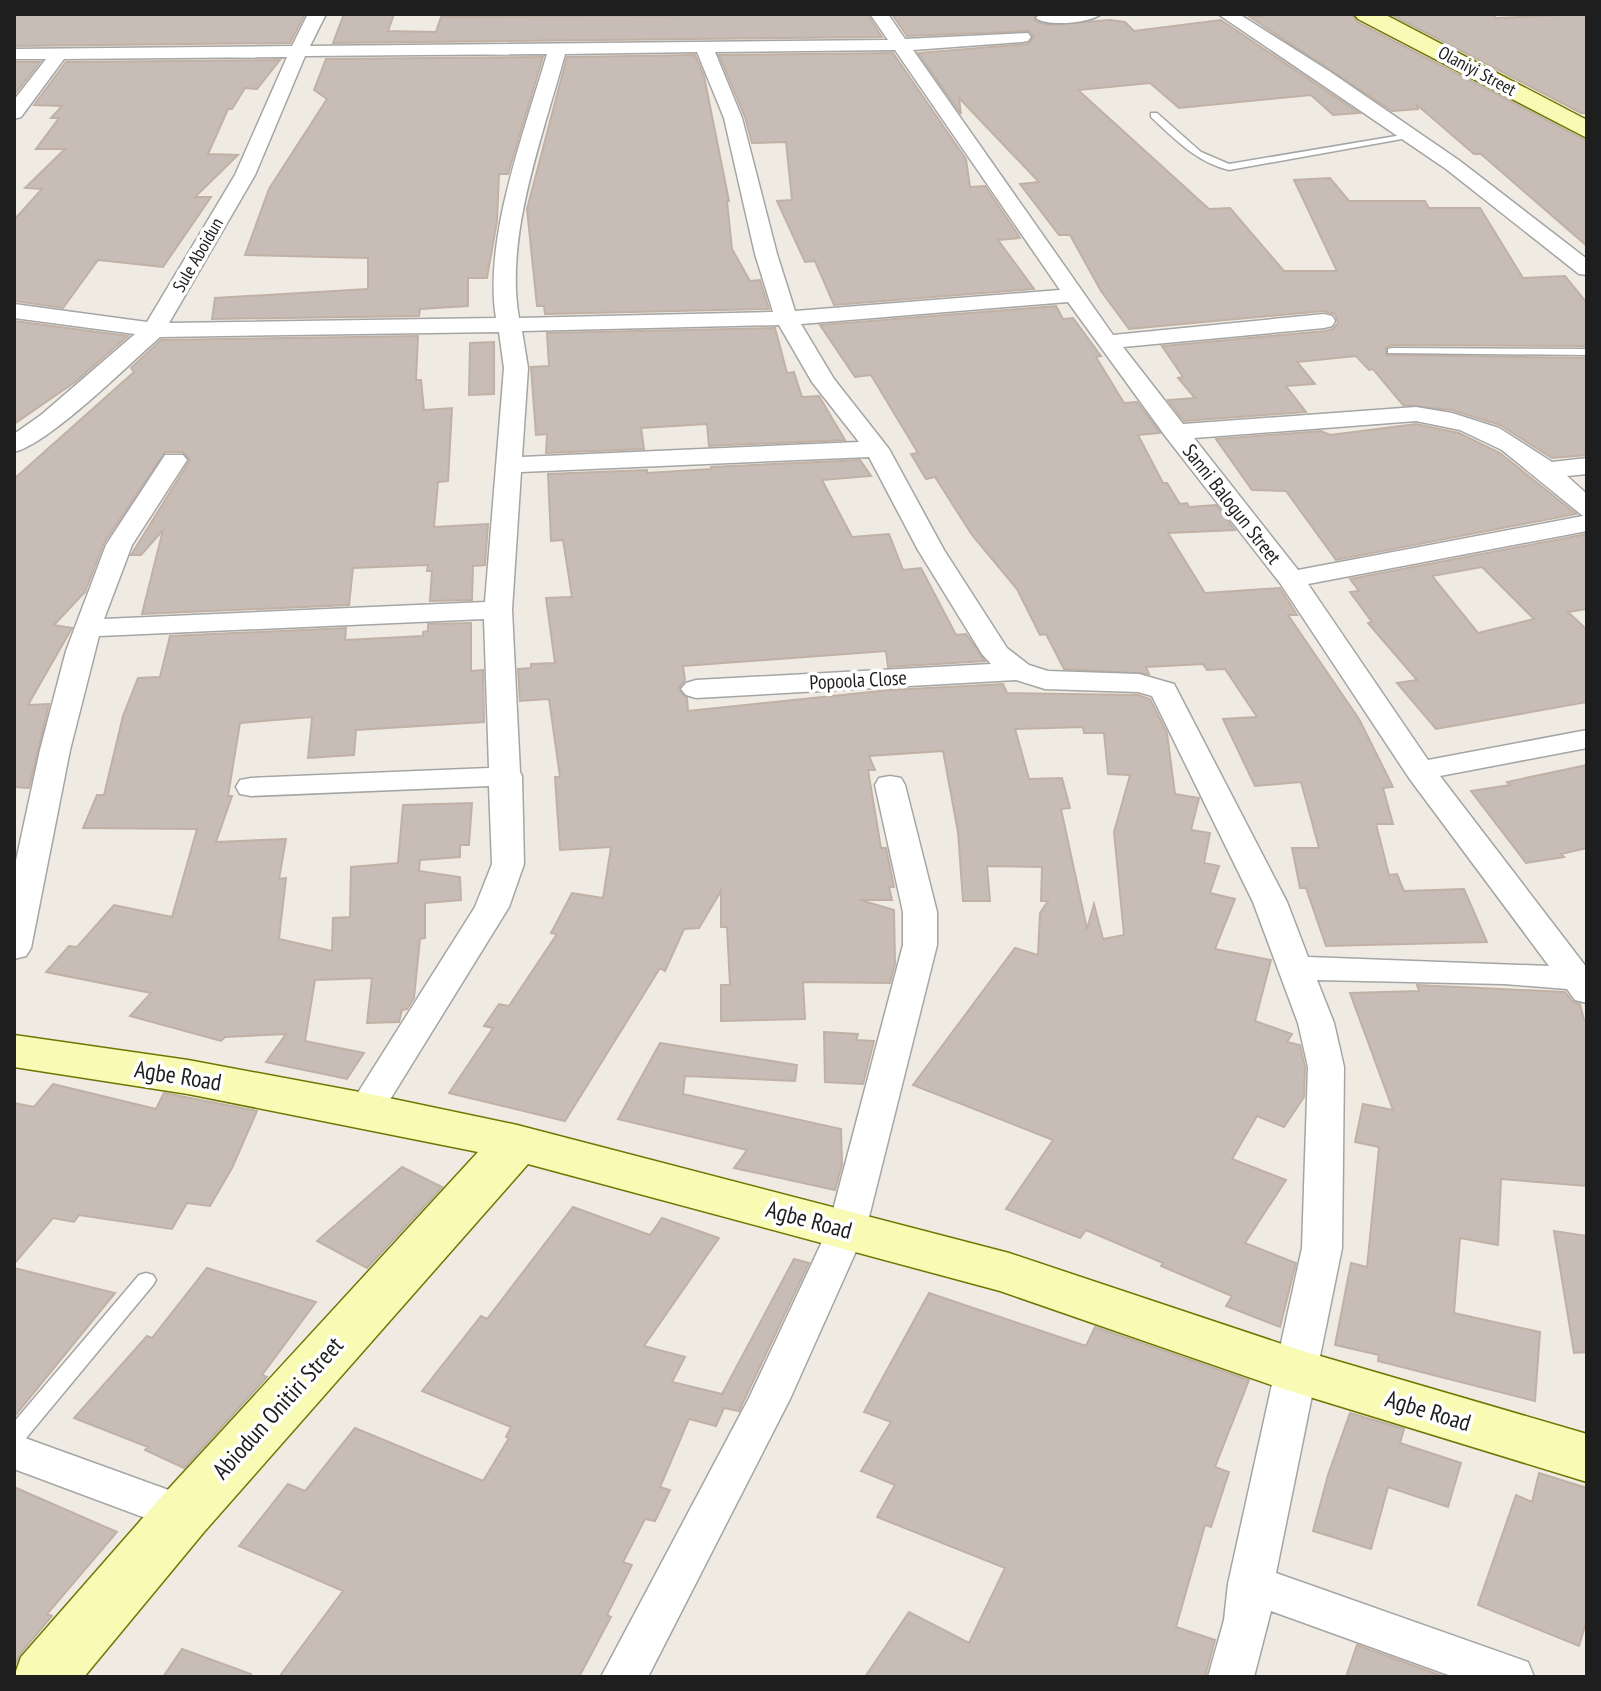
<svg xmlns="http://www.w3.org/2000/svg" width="1601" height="1691" font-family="'PT Sans Narrow',sans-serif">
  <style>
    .building { fill: #c7bdb6; stroke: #c1b1a5; stroke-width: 2; fill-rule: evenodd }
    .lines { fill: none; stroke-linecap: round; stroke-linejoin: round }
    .lane-casing { stroke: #a5a5a5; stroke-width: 3 }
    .street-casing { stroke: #a5a5a5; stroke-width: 3 }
    .secondary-casing { stroke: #6d7702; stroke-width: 3 }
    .lane { fill: #fff; fill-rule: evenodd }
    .street { fill: #fff; fill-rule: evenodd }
    .secondary { fill: #f9fbb5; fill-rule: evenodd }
    .labels { text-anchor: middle; stroke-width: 7; stroke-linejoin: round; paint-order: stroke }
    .far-street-label { font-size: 18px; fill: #1e1e1e; stroke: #fff }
    .street-label { font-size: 20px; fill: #1e1e1e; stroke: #fff }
    .near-street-label { font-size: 24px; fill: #1e1e1e; stroke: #fff }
  </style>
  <rect width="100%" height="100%" fill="#efebe3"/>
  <path class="building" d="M14,14H305L290,43L14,46Z
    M344,14H394L388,31L436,32L441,17L867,14L882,37L333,43Z
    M892,14H1035V21L1049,25L1110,20L1125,22L1134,31L1221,20L1359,113L1333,115L1311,95L1179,108L1150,83L1078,90L1209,209L1230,208L1284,271H1337L1294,180L1330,178L1349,201H1425L1429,208H1480L1523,278L1565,276L1587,303V346L1392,345L1386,347V355L1587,358V455L1552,458L1500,425L1452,410L1403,405L1373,369L1369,370L1356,356L1297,362L1315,384L1286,386L1306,412L1184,421L1168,400L1195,398L1178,378L1183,377L1162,346L1325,331L1333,329L1338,323L1335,314L1324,311L1129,329L1101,291L1070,235H1059L1020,184L1039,182L959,98L961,114L918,53L1028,44L1034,37L1030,31L907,36Z
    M1260,14H1351L1357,22L1587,141V246L1481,154H1474L1416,104L1418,109L1392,111L1250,17L1262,16Z
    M1390,14H1494L1495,18L1587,14V113H1581Z
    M893,53L966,159L970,187L985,186L1015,230L1020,238L998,240L1034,289L834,305L815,261L805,262L777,201L792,200L786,142L752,143L745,117L719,55Z
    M695,55L704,76L729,201H727L732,249L750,281L760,280L769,309L545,314L544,306H537L527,209L567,57Z
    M543,57L508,174H499L497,221L487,278H468V306L420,309L419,316L212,319L215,298L368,289V258L245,255L269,189L327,99L314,90L326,59Z
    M280,60L257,89L245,88L232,109H228L208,154L238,155L195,197H211L163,267L98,260L63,308L14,301V220L42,189L25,188L65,149H36L59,118H51L62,106L34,105L66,62Z
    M14,62H40L14,95Z
    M1056,306L1063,319L1073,318L1101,356L1096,357L1124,403L1137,402L1160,433L1138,435L1163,483H1167L1180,504L1187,503L1189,507L1216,505L1235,530L1168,533L1205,593L1280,588L1297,615H1288L1359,719L1393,787L1383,788L1393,824H1376L1389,875L1397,874L1404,891L1464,889L1487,942L1326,946L1306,888H1300L1292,848H1319L1301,782L1255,786L1223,719L1257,717L1225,669L1207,670L1203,664L1146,667L1149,674L1064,669L1046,634L1040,635L1017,589L972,535L935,477L926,479L911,454L918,453L871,375L855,377L820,325Z
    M14,321L128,336L75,382L14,424Z
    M775,328L787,373L794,372L802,397L819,396L845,440L709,446L707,424L641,428L644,449L546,453L547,434L536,435L531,367L549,366L547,333Z
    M418,336L416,380H421L424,410L452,408L448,481L438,482L434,527L488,524L485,565L473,566L472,600L430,601L432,571H427L428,565L353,568L349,605L142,614L163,530L141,555H131L190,460L183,452H165L104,543L85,592L54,625L72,628L28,705L49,704L29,788L14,787V479L134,372L131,368L161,340Z
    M494,342V394L469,395L470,343Z
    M1416,424L1459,433L1500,453L1576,514L1336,560L1286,491L1252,490L1216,439L1321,431L1330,435Z
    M860,460L871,476L822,480L852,537L889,534L903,570L921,568L956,635L966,634L985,661L888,667L886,651L683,666L685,680L678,689L687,698L688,711L890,690L1003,684L1007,693L1138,695L1150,699L1167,733L1175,794L1199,798L1191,830L1210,833L1204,863L1219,866L1210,893L1235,899L1215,949L1271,960L1255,1021L1292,1034L1287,1042L1300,1045L1305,1067L1304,1097L1284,1127L1257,1116L1232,1159L1286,1180L1245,1243L1296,1263L1280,1327L1226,1306L1232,1296L1161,1266L1163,1263L1086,1230L1080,1238L1006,1209L1053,1140L913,1085L1015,948L1038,955L1040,913L1048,901H1041L1042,867L987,866L990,901H963L958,832L943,751L869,756L875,770H868L881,848H886L894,887H889L892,900H860L894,910L895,964L890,983L803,982L805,1019L721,1021V985H730L727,927H721V891L699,928L684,929L665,971L660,968L565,1121L449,1093L493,1028L484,1026L499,1004L509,1006L557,934L551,933L572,893L603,898L611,847L560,850L555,777H560L549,699L520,701L518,669L531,668V664L555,663L546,598L572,597L563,540L551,541L548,474L647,470V473L711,469V467ZM1083,727L1084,733H1104L1108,774L1130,775L1114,832L1124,935L1103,939L1094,904L1087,929L1061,809L1070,808L1062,778L1029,779L1015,729Z
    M1587,534V609L1568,612L1587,630V702L1436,729L1397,683L1417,680L1368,623L1372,622L1350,592L1359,591L1350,579ZM1482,567L1534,619L1478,633L1432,576Z
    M471,623V671L483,670L484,722L356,730L354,755L308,758L312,717L240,723L228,796H232L216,842L286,839L279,879L286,878L279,939L332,951L333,918L350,917L351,867L398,863L403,805L472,803L469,845H460V857L420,860L419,871L460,877L461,900L425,903V938L420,939L414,998L407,1009L402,1010L399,1022L367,1023L372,978L315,980L305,1041L364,1053L347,1079L266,1062L286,1034L225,1037L221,1041L130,1016L151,993L46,972L69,946L77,947L114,905L172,917L197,829L83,828L97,795H104L123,716L138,678L160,677L170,636L346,628L345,640L423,636V632L428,631V624Z
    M1587,765V848L1561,854L1564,857L1526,863L1471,791L1510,785L1507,782Z
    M1417,985L1565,992L1573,1002L1580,1004L1584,1020H1587V1186L1501,1179L1498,1245L1460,1238L1454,1313L1540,1332L1535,1401L1378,1361L1379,1355L1335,1345L1351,1263L1367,1267L1379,1147L1355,1142L1363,1104L1393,1110L1350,993L1419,991Z
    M824,1032L858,1034L856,1040L874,1041L863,1084L825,1082Z
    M660,1043L797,1065L795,1081L685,1076L683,1094L841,1129L842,1165L835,1190L734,1168L747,1150L618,1119Z
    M53,1084L156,1109L164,1093L257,1111L232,1168L210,1206L187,1203L172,1229L79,1215L74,1222L53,1218L14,1264V1103L34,1107Z
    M402,1167L442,1187L367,1268L317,1241Z
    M573,1207L650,1235L662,1218L719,1238L644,1346L685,1357L672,1382L722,1394L794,1259L809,1263L739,1411L724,1408L716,1426L689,1419L660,1487L670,1490L655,1521L645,1519L623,1562L632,1565L607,1615L611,1617L579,1677H279L343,1591L239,1546L288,1484L305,1491L355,1428L483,1481L509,1438L506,1437L511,1427L422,1391L481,1316L487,1319Z
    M1554,1231L1587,1236V1352L1574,1353Z
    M14,1268L115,1293L14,1417Z
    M207,1268L316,1302L262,1375L267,1377L184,1468L145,1450L148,1447L74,1418L147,1336L152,1338Z
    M929,1293L1086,1346L1095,1327L1249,1380L1215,1467L1229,1472L1211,1527L1205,1525L1176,1627L1215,1640L1205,1677H865L909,1612L969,1643L1005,1568L877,1517L895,1485L861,1471L891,1422L864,1412Z
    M1350,1413L1404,1429L1400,1443L1461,1463L1448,1507L1388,1487L1371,1549L1313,1531L1328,1475Z
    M1539,1473L1587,1488V1619L1579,1646L1478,1605L1516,1495L1532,1502Z
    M14,1487L117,1532L47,1614L52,1616L19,1655L14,1668Z
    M1357,1645L1445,1677H1346Z
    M182,1649L251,1674L250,1677H163Z"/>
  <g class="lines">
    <defs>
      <path id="lane" d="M1151,113H1157L1201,152L1229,164L1408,134L1413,137L1229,170C1196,162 1175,139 1151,117Z
        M1392,348L1587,349V355L1388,353V349Z
        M146,1273L153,1275L156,1280L153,1285L22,1443L14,1446V1422L139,1275Z"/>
      <path id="street" d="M308,14H326L310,46L888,40L870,14H888L905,39L1028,33L1031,37L1028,41L1022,42L913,50L1113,335L1324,314L1332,316L1335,321L1332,326L1324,328L1123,347L1183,424L1416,407L1452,413L1499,428L1552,462L1587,458V474L1567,476L1587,494V531L1308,584L1428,760L1587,730V748L1440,776L1587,968V1003L1575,1000L1567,989L1504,984L1317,980L1334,1023L1344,1067L1342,1248L1276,1573L1528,1662L1534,1677H1454L1271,1611L1254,1677H1208L1224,1620L1228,1584L1302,1248L1308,1067L1298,1023L1253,902L1152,696L1138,692L1045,689L1016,680L696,698L686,695L681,689L686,683L696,680L991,664L982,654L918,550L869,457L521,472L512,610L520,772L522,776L524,864L509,907L378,1119L365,1123L352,1119L347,1110L475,907L492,864L489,786L251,796L240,794L236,787L240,780L251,778L489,768L484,619L99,636L70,750L31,948L26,956L14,959V870L40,750L66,651L106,545L165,455H183L187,460L132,545L104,619L485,602L504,368L499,332L160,337C129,364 49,444 14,452V434L41,415L135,334L14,318V304L147,322L235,175L287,57L64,59L21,117L14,119V100L46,59H14V49L292,46ZM895,50L1060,290L795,311L777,254L742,118L715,52ZM697,52L724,118L755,254L773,312L519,318C504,236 544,133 565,54ZM547,54C525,130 483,239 496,318L169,323L255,175L305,56ZM1068,302L1166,437L1280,583L1409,778L1549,966L1308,957L1287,902L1174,684L1139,674L1048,671L1029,665L1007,648L944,550L889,449L834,379L801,324ZM779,325L812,382L859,442L522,457L528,368L522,331ZM1416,421L1460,430L1502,450L1583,516L1298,570L1194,438Z
        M1040,14H1101C1090,23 1047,27 1036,18Z
        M1218,14H1239L1329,71L1460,161L1587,259V275L1579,274L1446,169Z
        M890,776L901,778L905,785L937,912V945L866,1229L790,1399L648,1677H601L749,1398L828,1229L903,945V912L875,785L879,778Z
        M14,1434L199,1501L205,1514L199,1527L183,1532L14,1469Z"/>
      <path id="secondary" d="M1354,14H1384L1587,120V138L1358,19Z
        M14,1035L188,1060L365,1093L517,1125L1009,1253L1303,1351L1587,1434V1482L1277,1387L1000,1291L528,1164L204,1532L84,1677H14L21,1657L162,1496L478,1152L188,1094L14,1067Z"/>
    </defs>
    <use href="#lane" class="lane-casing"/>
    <use href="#street" class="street-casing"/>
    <use href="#secondary" class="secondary-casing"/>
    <use href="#lane" class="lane"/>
    <use href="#street" class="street"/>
    <use href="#secondary" class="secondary"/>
  </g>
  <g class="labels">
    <g class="far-street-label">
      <text transform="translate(1477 71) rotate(28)" y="6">Olaniyi Street</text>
      <text transform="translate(198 255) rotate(-60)" y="6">Sule Aboidun</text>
    </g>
    <g class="street-label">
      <text transform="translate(1232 504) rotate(52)" y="7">Sanni Balogun Street</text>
      <text transform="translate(858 680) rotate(-3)" y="7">Popoola Close</text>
    </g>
    <g class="near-street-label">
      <text transform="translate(178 1076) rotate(9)" y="8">Agbe Road</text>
      <text transform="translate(809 1220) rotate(15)" y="8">Agbe Road</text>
      <text transform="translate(278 1408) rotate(-48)" y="8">Abiodun Onitiri Street</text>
      <text transform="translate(1428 1411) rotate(17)" y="8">Agbe Road</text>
    </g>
  </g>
  <rect width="1601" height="1691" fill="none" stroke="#1e1e1e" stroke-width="32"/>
</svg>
